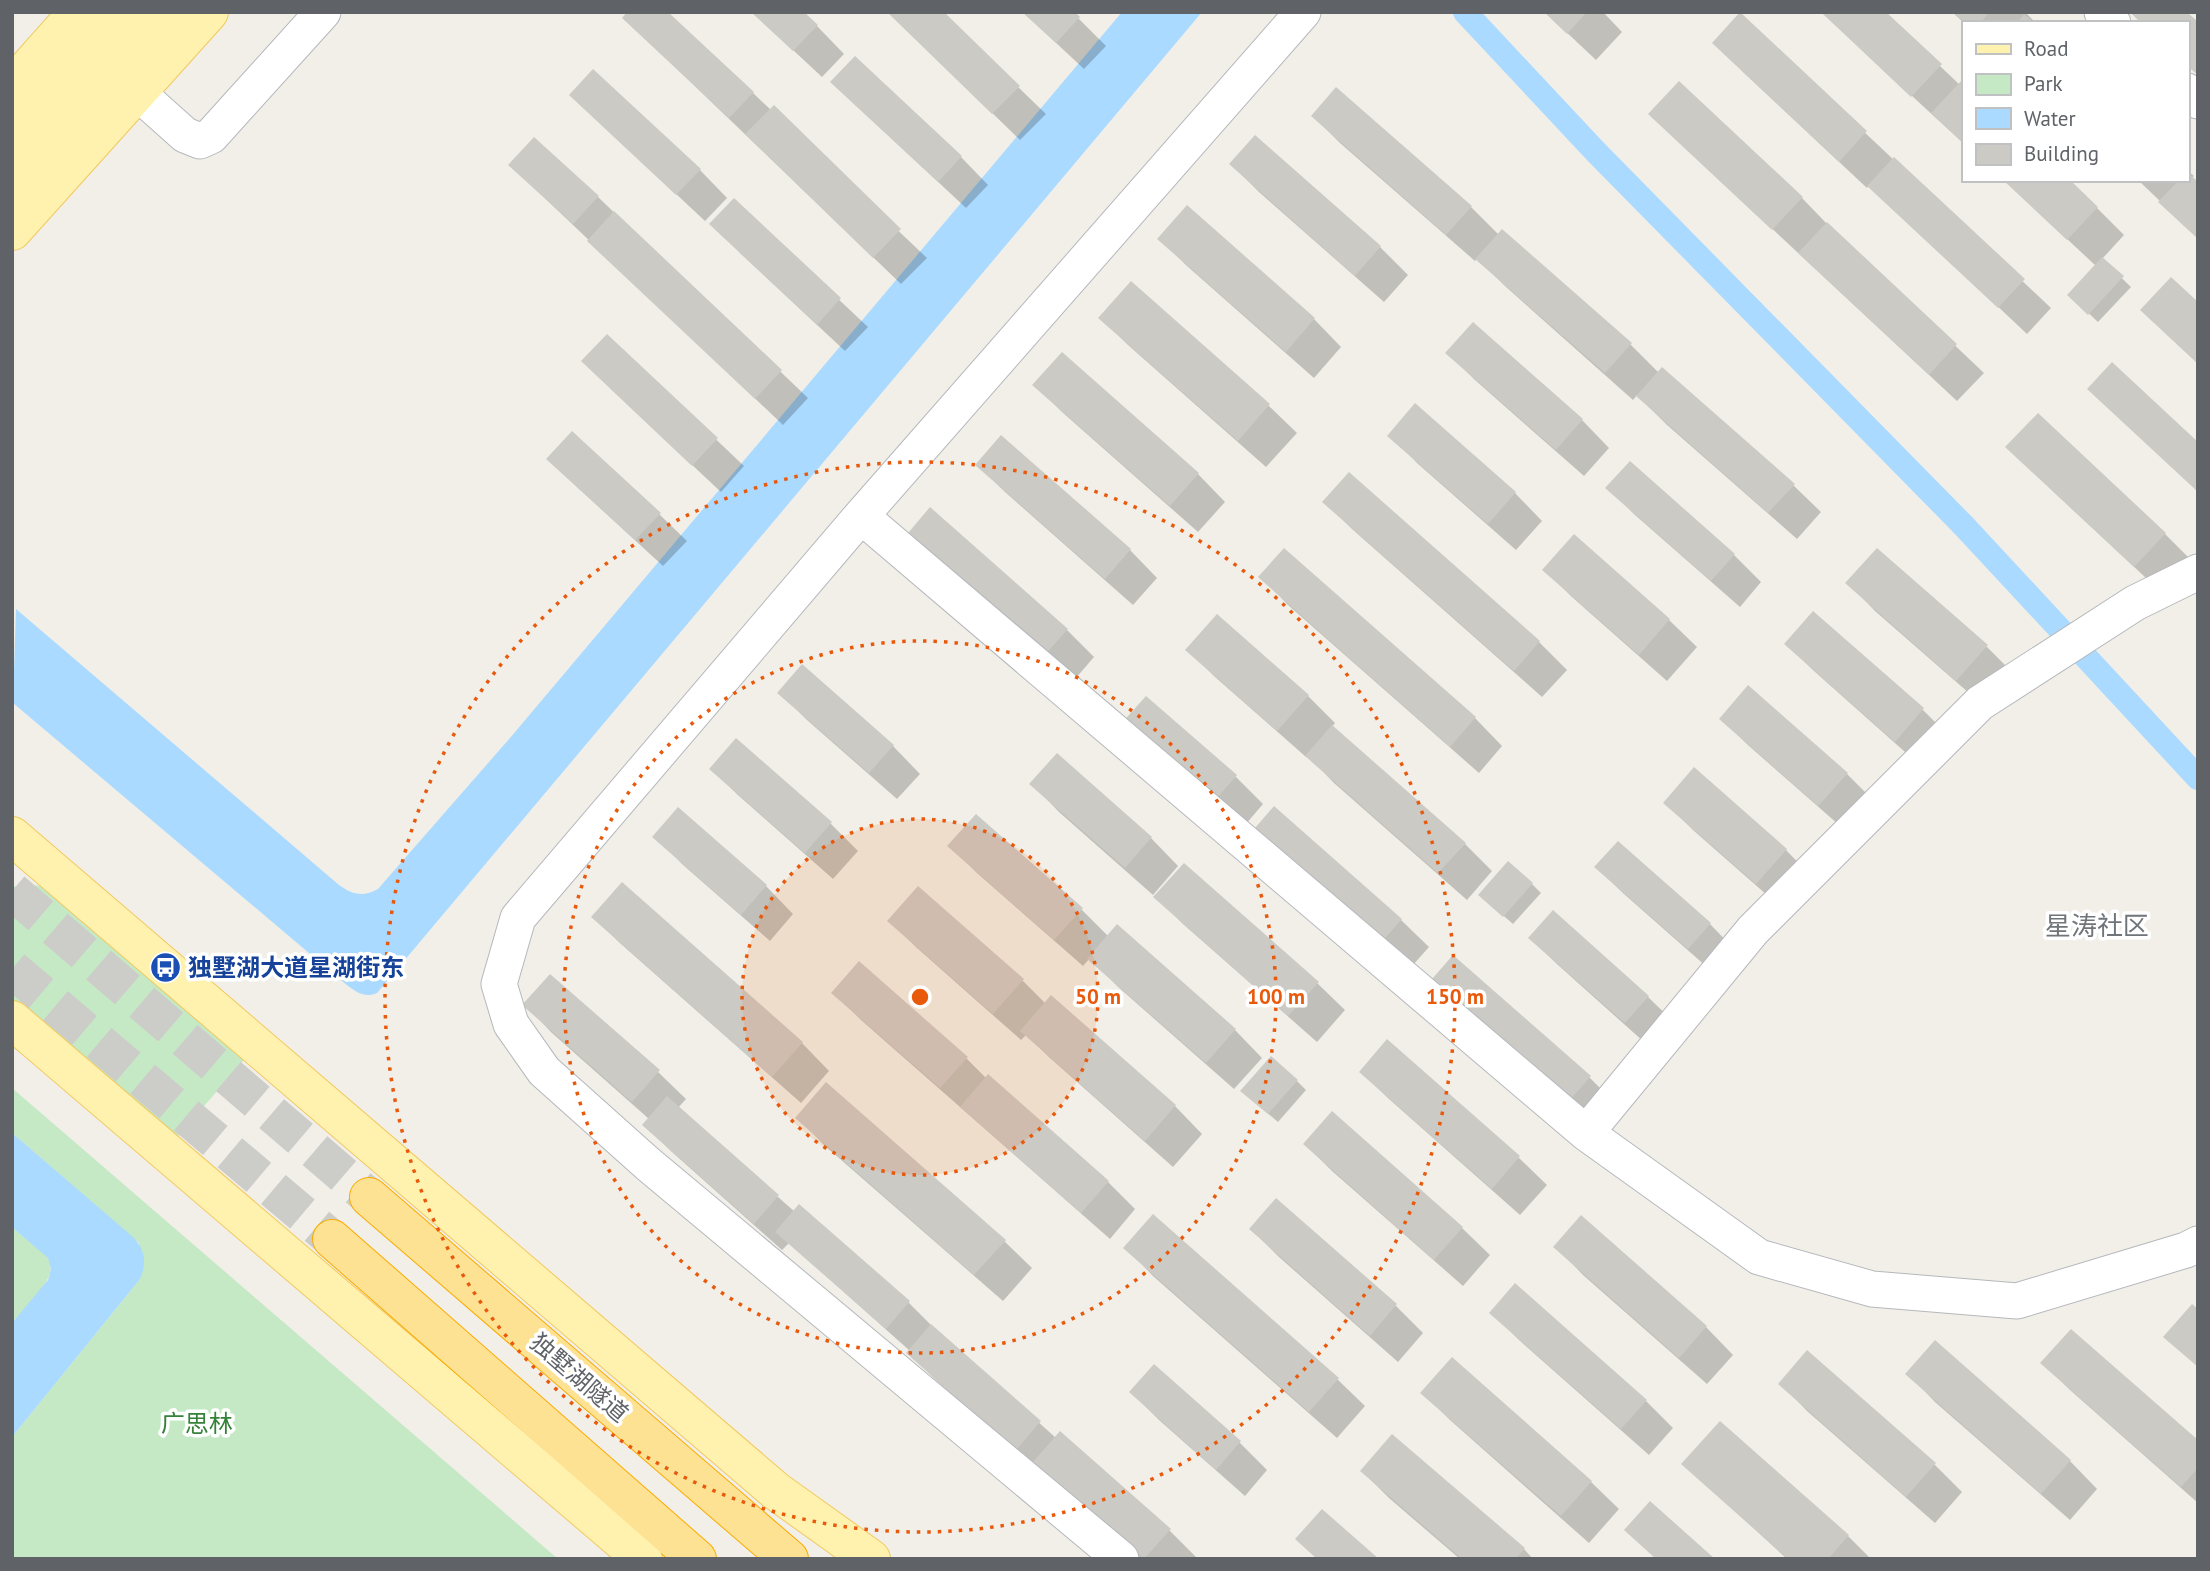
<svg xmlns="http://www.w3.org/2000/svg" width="2210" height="1571" font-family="'PT Sans','Noto Sans SC',sans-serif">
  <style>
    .green { fill: #c5e8c5 }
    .water { fill: #aadaff }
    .shadow { fill: #0003 }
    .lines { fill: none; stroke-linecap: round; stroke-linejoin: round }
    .canal { stroke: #aadaff; stroke-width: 24 }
    .building { fill: #cccac5 }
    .highway-tunnel { stroke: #ccccc8; stroke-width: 38; stroke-dasharray: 38 19; stroke-linecap: butt }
    .minor-casing { stroke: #b5b8bc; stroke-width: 37 }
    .major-casing { stroke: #f2c960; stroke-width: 40 }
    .highway-casing { stroke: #f9ab00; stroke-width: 40 }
    .minor { stroke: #fff; stroke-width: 35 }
    .major { stroke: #fff2af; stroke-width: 38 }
    .highway { stroke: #fde293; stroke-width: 38 }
    .ring { fill: none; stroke: #e8590c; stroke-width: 3.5; stroke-dasharray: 3.5 7 }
    .labels { text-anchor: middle; stroke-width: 7; stroke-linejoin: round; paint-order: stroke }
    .transit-label { font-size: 24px; font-weight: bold; fill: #164399; stroke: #fff; text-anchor: start }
    .street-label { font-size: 24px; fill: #5f6368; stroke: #fff }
    .park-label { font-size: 24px; fill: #348238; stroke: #fff }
    .neighbourhood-label { font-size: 26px; fill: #70757a; stroke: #fff }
    .centre { fill: #e8590c; stroke: #fff; stroke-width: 3.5 }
    .ring-label { font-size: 21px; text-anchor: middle; font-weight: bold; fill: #e8590c; stroke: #fff; stroke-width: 7; stroke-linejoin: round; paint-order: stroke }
  </style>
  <rect width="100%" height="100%" fill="#f1efe8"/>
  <path class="green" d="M22,885L47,886L250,1053L173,1142L12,1004V887Z
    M12,1088L558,1559H12V1437L140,1279L139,1243L12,1133Z
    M12,1227C23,1237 42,1248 49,1260C59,1278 23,1310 12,1323Z"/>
  <path class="water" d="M1122,12H1202L377,993C365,998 358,993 348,986L13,703L16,609L339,885C353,895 363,897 378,889L510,738Z
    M12,1133L133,1237C145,1249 147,1263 140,1279L12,1437V1323L48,1280L51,1269L48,1258L12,1227Z"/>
  <path class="shadow" d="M752,12L817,26L844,54L822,77Z
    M888,12L1018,87L1046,114L1020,140Z
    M1023,12H1072L1106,46L1084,69Z
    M1545,12H1603L1622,32L1596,60Z
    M1821,12H1883L1960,85L1962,82L1963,143Z
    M1953,12H2025L2034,21L1964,23Z
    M1740,15L2051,308L2027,334L1869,185L1867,188L1741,70Z
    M652,45L753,93L927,258L901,284Z
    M1336,89L1471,207L1499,235L1630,344L1659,373L1793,485L1821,512L1797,539L1666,424L1637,395L1633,400L1505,286L1477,258L1475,261L1340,143L1313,116Z
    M860,109L961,157L988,185L966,208Z
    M599,122L700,170L727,198L705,221Z
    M1255,137L1380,247L1408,275L1384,302L1259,192L1231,164Z
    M1678,141L1802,198L1829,226L1984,373L1957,401Z
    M510,165L598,197L808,398L783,425Z
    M2187,170L2194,176L2161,202L2138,180H2187Z
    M2004,180L2097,208L2124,235L2102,259L2131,287L2098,322L2069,295L2096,266Z
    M734,201L868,327L845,351L739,252Z
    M1187,208L1314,319L1341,347L1314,378L1187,266L1160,239Z
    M1131,284L1269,406L1297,433L1266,467L1128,345L1101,318Z
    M1473,324L1582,420L1609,448L1584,476L1475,380L1448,353Z
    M607,336L744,466L721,492L611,389Z
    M1062,354L1198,474L1225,502L1198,532L1062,412L1035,385Z
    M1415,406L1515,493L1542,521L1516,550L1417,463L1390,435Z
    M978,465L1130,550L1157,578L1133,605L1005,492Z
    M2035,474L2165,534L2192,561L2162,593Z
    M1349,475L1539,642L1567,670L1542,697L1352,529L1325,502Z
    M576,486L659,514L687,541L663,566Z
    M1608,488L1734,555L1761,582L1740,607L1635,515Z
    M1574,536L1669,620L1697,647L1667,681L1572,597L1545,570Z
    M1877,550L1987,647L2014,674L1985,707L1875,611L1848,583Z
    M932,566L1067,630L1094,657L1069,686Z
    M1261,577L1475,718L1502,746L1479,773L1288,605Z
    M1813,613L1923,710L1950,737L1923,768L1814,671L1786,644Z
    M1188,650L1308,696L1335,723L1332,727L1465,844L1492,871L1467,900L1334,783L1307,755L1306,757L1215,677Z
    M780,693L893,746L920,774L897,799L807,720Z
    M1147,698L1236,777L1263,804L1240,831Z
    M1721,719L1847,774L1874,801L1847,832L1749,746Z
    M736,740L831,824L858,851L833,879L739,796L711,769Z
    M1057,756L1151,838L1178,866L1153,895L1059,812L1032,784Z
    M1666,803L1786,850L1813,878L1784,910L1693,830Z
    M1274,808L1401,920L1429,947L1405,974Z
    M655,836L766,886L793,914L770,941L682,864Z
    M950,846L1081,909L1109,937L1235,1030L1262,1058L1234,1089L1117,986L1090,958L1083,966L977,873Z
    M1596,867L1710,924L1737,952L1716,975L1624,894Z
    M1532,884L1541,893L1513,924L1489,903Z
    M1156,897L1317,983L1345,1010L1317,1042L1183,924Z
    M593,917L802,1043L829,1071L801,1103L621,944Z
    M889,921L1022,980L1046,1004L1051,998L1175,1106L1202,1134L1173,1167L1050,1058L1026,1035L1021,1040L917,948Z
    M1530,938L1648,997L1676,1024L1653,1050L1558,965Z
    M1454,957L1590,1078L1617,1105L1592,1134Z
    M834,993L966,1058L987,1079L1108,1182L1135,1209L1110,1239L861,1020Z
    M525,1005L658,1072L686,1099L678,1108L795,1212L800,1206L909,1303L936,1330L1056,1438L1169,1530L1197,1558L1142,1559L1047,1473L1044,1476L936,1380L908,1353L910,1351L789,1243L782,1250L672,1152L644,1125L649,1119L552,1033Z
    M1388,1042L1519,1158L1547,1185L1520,1215L1389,1099L1361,1072Z
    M1297,1081L1306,1090L1278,1122L1252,1100Z
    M1332,1113L1462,1228L1490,1255L1463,1286L1332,1171L1305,1144Z
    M797,1117L1004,1241L1032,1268L1003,1301L824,1145Z
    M1276,1201L1396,1306L1423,1333L1398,1362L1279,1257L1251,1229Z
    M1556,1247L1706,1327L1733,1355L1707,1384L1583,1275Z
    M1126,1248L1337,1379L1365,1406L1337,1438L1153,1276Z
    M1492,1313L1646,1401L1673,1428L1649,1455L1519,1340Z
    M1807,1352L1935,1465L1962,1492L1935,1523L1807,1411L1780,1383Z
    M2043,1363L2198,1442V1503L2070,1390Z
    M1154,1367L1240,1443L1267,1470L1245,1496L1159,1420L1131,1392Z
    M1908,1374L2070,1461L2097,1489L2070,1520L1935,1402Z
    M1423,1393L1591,1482L1619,1509L1589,1543L1450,1420Z
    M1684,1464L1848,1536L1871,1559H1787Z
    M1362,1471L1524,1549L1533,1559H1460L1389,1498Z"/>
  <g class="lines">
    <path class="canal" d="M1465,12L1595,151L1964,526L2198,778"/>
  </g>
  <path class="building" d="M627,12H668L754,92L729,118L622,18Z
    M751,12H804L818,25L793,51Z
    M887,12H944L1020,86L992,114Z
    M1022,12H1075L1080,17L1056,43Z
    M1544,12H1587L1567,34Z
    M1740,12L1867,131L1839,162L1712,43Z
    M1821,12H1886L1942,64L1911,97Z
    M1952,12H1990L1980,23H1964Z
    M2130,12H2187L2198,22V75L2187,66V23H2141Z
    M2024,14L2034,23H2017Z
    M855,56L962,156L938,182L830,82Z
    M593,69L701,169L676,195L569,95Z
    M1963,79V143L1931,113Z
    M1679,81L1803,197L1772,230L1648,114Z
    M1336,87L1472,206L1446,235L1311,116Z
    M774,105L901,229L873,258L745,134Z
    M1255,135L1381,246L1355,276L1229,164Z
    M534,137L599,196L573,224L508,165Z
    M1894,157L2025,279L1998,308L1867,186Z
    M2187,172L2198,182V239L2158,202L2179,180H2187Z
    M2003,180H2070L2098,207L2067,240Z
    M734,198L841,298L817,325L709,224Z
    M1187,205L1315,318L1286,352L1157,239Z
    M614,211L782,370L755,399L587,241Z
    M1827,222L1957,344L1929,375L1798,253Z
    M1502,229L1632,343L1605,373L1475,259Z
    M2102,257L2124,276L2088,315L2067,295Z
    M2171,277L2198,302V364L2140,310Z
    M1131,281L1270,404L1238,441L1098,318Z
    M1473,322L1583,419L1556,450L1445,353Z
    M607,334L718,438L692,466L581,361Z
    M1062,352L1199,473L1170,506L1032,385Z
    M2112,362L2198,442V492L2087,389Z
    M1662,367L1795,484L1768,513L1636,396Z
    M1415,403L1516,492L1488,524L1387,436Z
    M2038,413L2166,533L2134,567L2005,447Z
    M572,431L661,513L635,540L546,459Z
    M1001,435L1131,549L1105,579L975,465Z
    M1630,461L1735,554L1711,581L1605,488Z
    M1349,472L1540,641L1514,671L1322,502Z
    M930,507L1068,629L1040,660L903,539Z
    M1574,534L1670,619L1639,655L1542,570Z
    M1284,548L1476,717L1450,747L1258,577Z
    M1877,548L1988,645L1956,681L1845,583Z
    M1813,611L1924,708L1895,742L1784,644Z
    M1217,614L1309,695L1277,731L1185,650Z
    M802,664L894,745L869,773L777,693Z
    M1748,685L1848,773L1818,806L1719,719Z
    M1146,696L1237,775L1211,805L1120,725Z
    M1332,725L1466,843L1438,873L1305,756Z
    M736,738L832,822L805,853L709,769Z
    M1057,753L1152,837L1125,868L1029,784Z
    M1694,767L1787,849L1756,884L1663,803Z
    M1274,806L1402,919L1377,947L1249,835Z
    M678,807L767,885L741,915L652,837Z
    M976,814L1083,908L1054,940L947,846Z
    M1618,841L1711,923L1688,949L1594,867Z
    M1508,861L1533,883L1503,917L1478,895Z
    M1184,863L1319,982L1288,1016L1153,897Z
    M622,882L803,1042L772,1077L591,917Z
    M918,886L1024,979L993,1014L887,921Z
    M1553,910L1649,996L1625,1023L1528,938Z
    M1117,924L1236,1029L1206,1063L1087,959Z
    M1453,955L1591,1076L1563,1108L1425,987Z
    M859,961L968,1057L940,1088L831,993Z
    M550,974L660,1070L632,1102L522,1005Z
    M1051,995L1176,1105L1145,1141L1020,1031Z
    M1387,1039L1520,1156L1492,1189L1359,1072Z
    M1271,1056L1298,1080L1268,1114L1240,1091Z
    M988,1074L1109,1181L1081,1213L960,1107Z
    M826,1082L1006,1240L974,1275L795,1118Z
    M667,1096L779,1195L754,1224L642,1125Z
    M1332,1111L1463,1227L1434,1260L1303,1144Z
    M1276,1198L1397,1304L1370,1336L1249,1229Z
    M799,1204L910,1301L886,1329L775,1232Z
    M1153,1214L1339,1378L1309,1412L1123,1248Z
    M1581,1215L1707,1326L1679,1358L1553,1247Z
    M1515,1283L1647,1400L1621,1429L1489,1313Z
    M2192,1304L2198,1309V1367L2163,1337Z
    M931,1324L1041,1421L1016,1450L906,1353Z
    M2071,1329L2198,1440V1468L2181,1487L2040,1363Z
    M1935,1340L2071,1460L2041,1494L1905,1374Z
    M1807,1350L1936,1463L1906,1497L1778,1384Z
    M1452,1357L1592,1481L1561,1516L1420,1393Z
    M1154,1364L1241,1441L1216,1470L1129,1392Z
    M1720,1421L1849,1535L1828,1559H1788L1681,1464Z
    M1060,1431L1171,1529L1144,1559L1033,1462Z
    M1392,1434L1525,1548L1516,1559H1462L1360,1471Z
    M1650,1501L1715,1559H1656L1624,1530Z
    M1322,1509L1379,1559H1317L1295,1539Z"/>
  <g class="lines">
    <path class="highway-tunnel" d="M12,891L369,1197
      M12,969L332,1239"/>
    <defs>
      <path id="minor" d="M2102,12L2113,23
        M2187,91L2198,101
        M138,93L185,135L200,141L211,136L323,12
        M861,516L1586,1133L1759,1257L1872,1289L2017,1301L2186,1250L2198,1244
        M1586,1133L1753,930L1980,703L2135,603L2198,572
        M1121,1559L648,1164L544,1071L511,1024L499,984L518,918L861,516L1303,12"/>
      <path id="major" d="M12,86L78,12
        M12,136L123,12
        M12,183L165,12
        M12,231L209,12
        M12,836L776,1491L871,1559
        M12,1020L643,1559"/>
      <path id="highway" d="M369,1197L789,1559
        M332,1239L697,1559"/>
    </defs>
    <use href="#minor" class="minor-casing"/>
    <use href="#major" class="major-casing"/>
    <use href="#highway" class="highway-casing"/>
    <use href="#minor" class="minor"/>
    <use href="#major" class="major"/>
    <use href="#highway" class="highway"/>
  </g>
  <circle cx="920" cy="997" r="178" fill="#e8590c" fill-opacity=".12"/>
  <g class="ring">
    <circle cx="920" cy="997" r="178"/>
    <circle cx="920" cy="997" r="356"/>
    <circle cx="920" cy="997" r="535"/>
  </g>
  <defs>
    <symbol id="bus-disc" viewBox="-11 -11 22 22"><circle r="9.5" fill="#1a4fb4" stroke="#fff"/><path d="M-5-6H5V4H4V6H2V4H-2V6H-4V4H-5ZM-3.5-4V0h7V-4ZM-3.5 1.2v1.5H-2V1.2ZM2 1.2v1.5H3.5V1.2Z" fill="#fff"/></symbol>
  </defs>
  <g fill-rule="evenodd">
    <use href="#bus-disc" x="148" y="950" width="35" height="35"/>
  </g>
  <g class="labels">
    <g class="transit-label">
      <text x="188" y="976">独墅湖大道星湖街东</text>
    </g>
    <g class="street-label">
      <text transform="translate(579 1378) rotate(41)" y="8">独墅湖隧道</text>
    </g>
    <g class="park-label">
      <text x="197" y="1432">广思林</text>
    </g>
    <g class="neighbourhood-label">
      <text x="2097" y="935">星涛社区</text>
    </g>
  </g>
  <circle cx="920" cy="997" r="10" class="centre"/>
  <g class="ring-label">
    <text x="1098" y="1004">50 m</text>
    <text x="1276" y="1004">100 m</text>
    <text x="1455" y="1004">150 m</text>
  </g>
  <rect width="2210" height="1571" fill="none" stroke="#5f6368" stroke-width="28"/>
  <rect x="1962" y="21" width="228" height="161" fill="#ffffff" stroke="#bfc1c3" stroke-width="2"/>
  <rect x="1976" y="44" width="35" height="10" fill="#fff2af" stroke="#bfc1c3" stroke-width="2"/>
  <text x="2024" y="56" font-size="21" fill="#5f6368">Road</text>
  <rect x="1976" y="74" width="35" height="21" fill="#c5e8c5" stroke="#bfc1c3" stroke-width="2"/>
  <text x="2024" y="91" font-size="21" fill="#5f6368">Park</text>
  <rect x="1976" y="108" width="35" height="21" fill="#aadaff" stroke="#bfc1c3" stroke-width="2"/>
  <text x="2024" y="126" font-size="21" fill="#5f6368">Water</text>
  <rect x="1976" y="144" width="35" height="21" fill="#cccac5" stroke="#bfc1c3" stroke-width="2"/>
  <text x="2024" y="161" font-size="21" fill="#5f6368">Building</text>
</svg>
